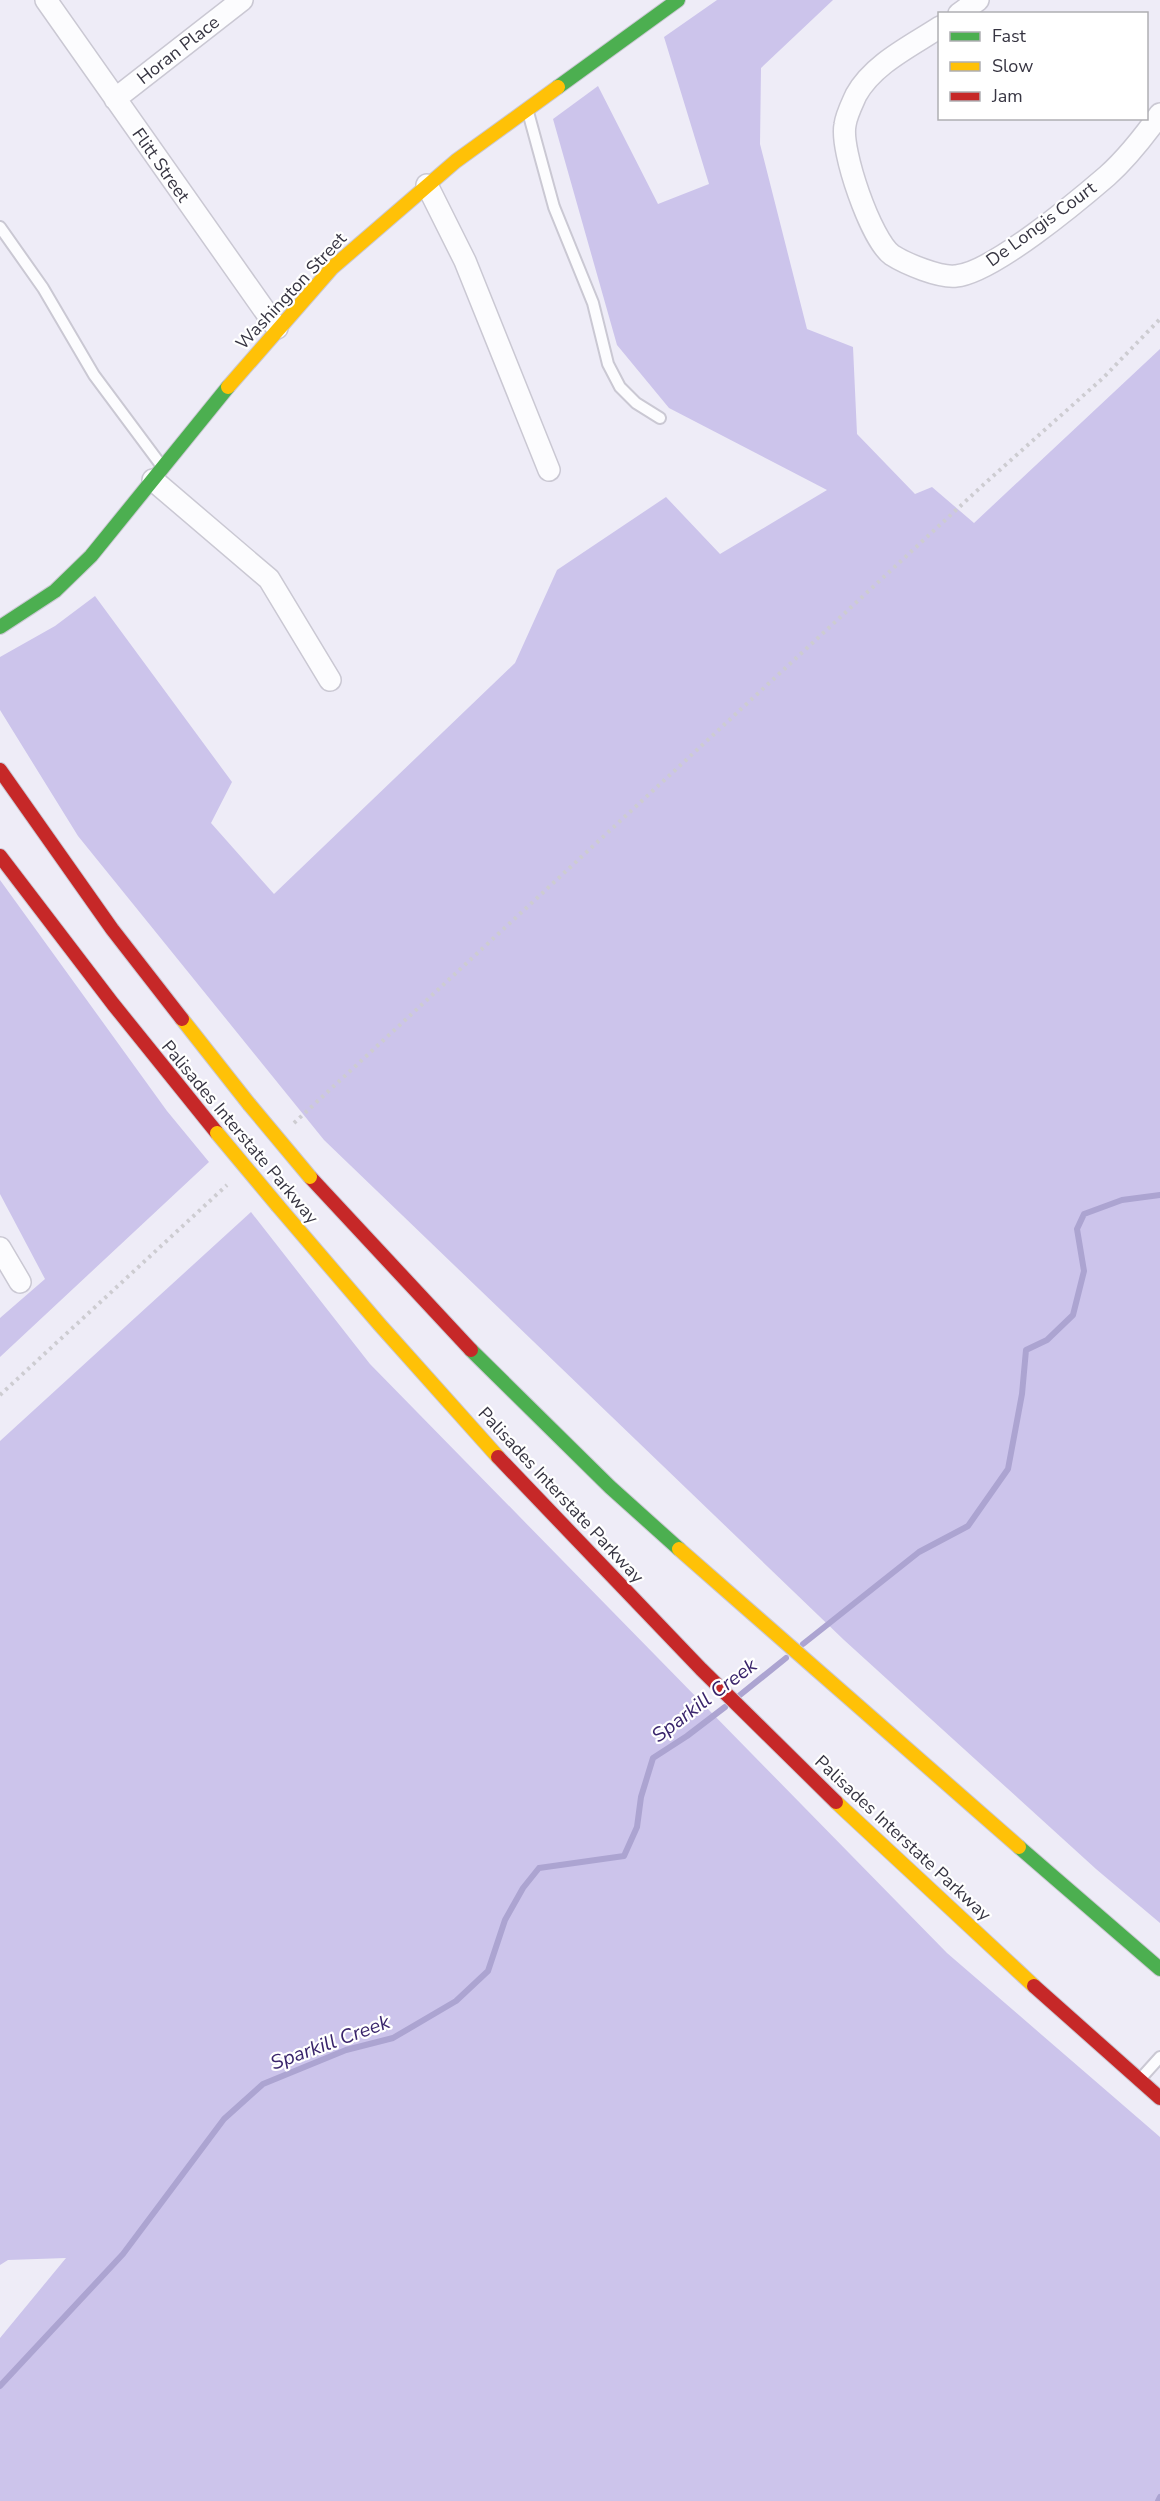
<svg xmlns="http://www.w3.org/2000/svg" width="1160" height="2501" font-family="'Nunito Sans',sans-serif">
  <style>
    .forest { fill: #ccc4eb }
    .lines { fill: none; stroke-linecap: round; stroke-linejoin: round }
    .stream { stroke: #aca4d1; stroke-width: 6 }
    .lane-casing { stroke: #cac8d3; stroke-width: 14 }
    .street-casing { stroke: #cac8d3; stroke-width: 24 }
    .fast-casing { stroke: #cac8d3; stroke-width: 16 }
    .slow-casing { stroke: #cac8d3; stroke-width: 16 }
    .jam-casing { stroke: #cac8d3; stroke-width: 16 }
    .path { stroke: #cdccd1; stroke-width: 4; stroke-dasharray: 3 4.5; stroke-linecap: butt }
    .lane { stroke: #fcfcfe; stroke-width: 10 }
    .street { stroke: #fcfcfe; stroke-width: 21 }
    .fast { stroke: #4caf50; stroke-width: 14 }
    .slow { stroke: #ffc107; stroke-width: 14 }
    .jam { stroke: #c62828; stroke-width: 14 }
    .slow-bridge-casing { stroke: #cac8d3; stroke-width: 16; stroke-linecap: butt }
    .slow-bridge { stroke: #ffc107; stroke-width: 14 }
    .labels { text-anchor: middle; stroke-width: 4.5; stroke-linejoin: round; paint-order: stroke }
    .street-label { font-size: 18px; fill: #373542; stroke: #fff }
    .water-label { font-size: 20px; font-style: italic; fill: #39246b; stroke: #fff }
  </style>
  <rect width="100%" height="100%" fill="#eeecf7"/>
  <path class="forest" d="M717,0H833L761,68L760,144L807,329L853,347L857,434L915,494L932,487L974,523L1160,349V1923L1096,1869L844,1640L324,1140L78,836L0,710V657L55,626L95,596L232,782L211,823L274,894L515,663L557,570L666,497L720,554L827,490L669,408L617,345L553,119L598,86L658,204L709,184L664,37Z
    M0,880L167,1111L209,1162L0,1357V1318L45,1279L0,1194Z
    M251,1212L370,1364L947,1953L1160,2137V2501H0V2338L66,2258L8,2260L0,2265V1441Z"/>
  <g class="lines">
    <path class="stream" d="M803,1644L919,1552L968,1526L1008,1469L1022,1394L1026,1350L1047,1340L1073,1315L1084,1271L1077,1229L1084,1214L1122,1200L1160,1195
      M740,1695L786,1658
      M0,2386L123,2254L224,2119L263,2084L346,2050L393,2038L456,2001L488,1971L505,1920L523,1888L539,1868L624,1856L637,1827L641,1797L653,1758L687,1736L725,1707
      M1158,2501L1160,2497"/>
    <defs>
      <path id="lane" d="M528,112L554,207L593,303L608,364L620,387L636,403L660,418
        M0,227L43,288L94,375L161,465
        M1142,2077L1160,2057"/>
      <path id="street" d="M46,0L277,328
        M959,14L978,0
        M940,27C911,46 873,64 856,95C852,104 846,116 845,125C840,150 871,240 892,255C906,264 940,278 956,276C992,273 1078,201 1107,176C1126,159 1145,135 1160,114
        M115,99L242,0
        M427,185L465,261L549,470
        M153,480L269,579L330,680
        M0,1248L20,1282"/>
      <path id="fast" d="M558,87L678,0
        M0,627L55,591L91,556L228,387
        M471,1350L610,1487L679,1549
        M1019,1847L1160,1969"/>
      <path id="slow" d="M228,387L332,268L456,161L558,87
        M182,1019L249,1104
        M278,1206L380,1325L498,1457
        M679,1549L1019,1847
        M836,1802L1034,1986"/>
      <path id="jam" d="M0,770L112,929L182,1019
        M0,856L113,1004L217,1133
        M310,1177L471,1350
        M498,1457L701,1669L836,1802
        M1034,1986L1160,2098"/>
    </defs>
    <use href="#lane" class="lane-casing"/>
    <use href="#street" class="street-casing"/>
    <use href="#fast" class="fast-casing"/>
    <use href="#slow" class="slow-casing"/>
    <use href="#jam" class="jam-casing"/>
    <path class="path" d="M294,1123L982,486L1104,377L1160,319
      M0,1395L227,1185"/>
    <use href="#lane" class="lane"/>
    <use href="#street" class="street"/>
    <use href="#fast" class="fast"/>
    <use href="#slow" class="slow"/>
    <use href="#jam" class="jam"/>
    <defs>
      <path id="slow-bridge" d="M249,1104L310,1177
        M217,1133L278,1206"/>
    </defs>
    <use href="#slow-bridge" class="slow-bridge-casing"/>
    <use href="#slow-bridge" class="slow-bridge"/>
  </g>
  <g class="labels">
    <g class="street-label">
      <text transform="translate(178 50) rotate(-38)" y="6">Horan Place</text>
      <text transform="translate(161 165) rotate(55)" y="6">Flitt Street</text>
      <text transform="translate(1041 224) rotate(-36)" y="6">De Longis Court</text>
      <text transform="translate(291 291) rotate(-47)" y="6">Washington Street</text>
      <text transform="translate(240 1132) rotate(50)" y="6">Palisades Interstate Parkway</text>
      <text transform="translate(561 1495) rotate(47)" y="6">Palisades Interstate Parkway</text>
      <text transform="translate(903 1838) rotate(43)" y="6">Palisades Interstate Parkway</text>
    </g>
    <g class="water-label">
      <text transform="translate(704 1700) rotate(-37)" y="7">Sparkill Creek</text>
      <text transform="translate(330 2042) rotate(-20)" y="7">Sparkill Creek</text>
    </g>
  </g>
  <rect x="938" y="12" width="210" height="108" fill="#ffffff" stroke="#afaeb3" stroke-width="1.5"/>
  <rect x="950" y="32" width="30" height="9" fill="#4caf50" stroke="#afaeb3" stroke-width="1.5"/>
  <text x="992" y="42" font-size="18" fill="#373542">Fast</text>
  <rect x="950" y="62" width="30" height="9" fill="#ffc107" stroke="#afaeb3" stroke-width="1.5"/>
  <text x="992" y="72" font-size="18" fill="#373542">Slow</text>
  <rect x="950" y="92" width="30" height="9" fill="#c62828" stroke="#afaeb3" stroke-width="1.5"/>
  <text x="992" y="102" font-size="18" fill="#373542">Jam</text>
</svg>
